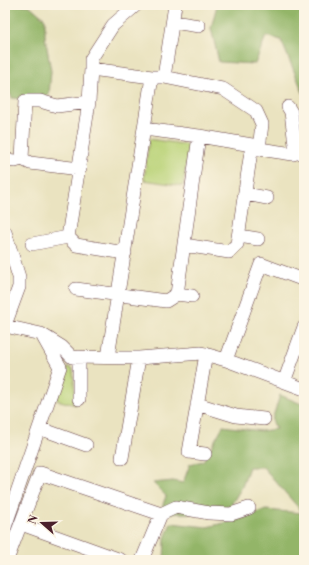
<svg xmlns="http://www.w3.org/2000/svg" width="309" height="565" font-family="'Libre Bodoni',serif">
  <style>
    .green { fill: #bad378; stroke: #827952 }
    .forest { fill: #93b568; stroke: #6e6a4a }
    .lines { fill: none; stroke-linecap: round; stroke-linejoin: round }
    .minor-casing { stroke: #623c41; stroke-width: 14 }
    .minor { stroke: #fff; stroke-width: 13 }
  </style>
  <rect width="100%" height="100%" fill="#fcf5e5"/>
  <filter id="ink" filterUnits="userSpaceOnUse"><feTurbulence type="fractalNoise" baseFrequency=".025" numOctaves="2"/><feDisplacementMap in="SourceGraphic" scale="8" xChannelSelector="R" yChannelSelector="G"/><feConvolveMatrix kernelMatrix="1 2 1 2 8 2 1 2 1" color-interpolation-filters="sRGB"/></filter>
  <filter id="wash" filterUnits="userSpaceOnUse"><feTurbulence type="fractalNoise" baseFrequency=".012" numOctaves="4" result="noise"/><feDisplacementMap in="SourceGraphic" scale="16" xChannelSelector="R" yChannelSelector="G"/><feGaussianBlur stdDeviation="0.9" result="paint"/><feColorMatrix in="noise" values="0 0 0 0 0 0 0 0 0 0 0 0 0 0 0 0 0 1.4 0 .05"/><feComposite in="paint" operator="in"/></filter>
  <g filter="url(#wash)">
    <rect width="100%" height="100%" fill="#eae3c0"/>
    <path class="green" d="M149,139L189,145L183,186L144,180Z
      M68,367L73,369L76,405L56,400Z"/>
    <path class="forest" d="M11,5H29L45,19V36L51,71L49,95L34,100L12,98L5,82V9Z
      M217,5H304V95L281,40L266,36L255,64L219,62L211,28Z
      M280,395L304,405V560H164L165,538L171,523L207,527L241,519L265,510L303,513L263,467H249L242,487L231,505L215,514L160,513L166,496L153,483L173,481L183,483L190,464L203,461L223,426L261,431L276,429L272,420Z"/>
  </g>
  <g filter="url(#ink)">
    <g class="lines">
      <defs>
        <path id="minor" d="M173,22L199,26
          M91,69V59L113,25L136,5
          M164,77L175,5
          M288,107L291,112L296,153
          M144,129L199,136L252,145L259,149L293,154L304,151
          M5,158L6,160L15,161L22,159L30,163L80,169
          M22,159L25,101H40L57,106L89,102
          M245,194L267,198
          M5,232L19,277V287L5,325
          M239,236L258,239
          M32,244L68,237
          M184,245L229,252L237,244L252,145
          M125,253L76,245L68,237L89,102L91,69L152,77H164L223,89L256,111L262,124L259,149
          M76,289L166,301L177,294L199,136
          M177,294L192,296
          M5,326L41,334L62,347L72,357L139,358L201,353L226,360L304,389
          M79,357V399
          M108,357L152,77
          M226,360L261,264L304,280
          M284,382L304,327
          M197,404L236,416L264,419
          M39,428L86,445
          M205,454L189,452L206,354
          M122,458L139,358
          M161,514L176,507L209,513L231,514L249,508
          M21,524L121,560
          M5,527L60,367L42,335
          M7,560L40,473L161,514L142,560"/>
      </defs>
      <use href="#minor" class="minor-casing"/>
      <use href="#minor" class="minor"/>
    </g>
  </g>
  <rect width="309" height="565" fill="none" stroke="#fcf5e5" stroke-width="20"/>
  <g transform="translate(42 523) rotate(290)" stroke="#fcf5e5" stroke-width="3" paint-order="stroke">
  <path d="M0-3L7 15L0 10L-7 15Z" fill="#4a1f2b"/>
  <text y="-6" font-size="11" font-weight="bold" text-anchor="middle" fill="#4a1f2b">N</text>
  </g>
</svg>
